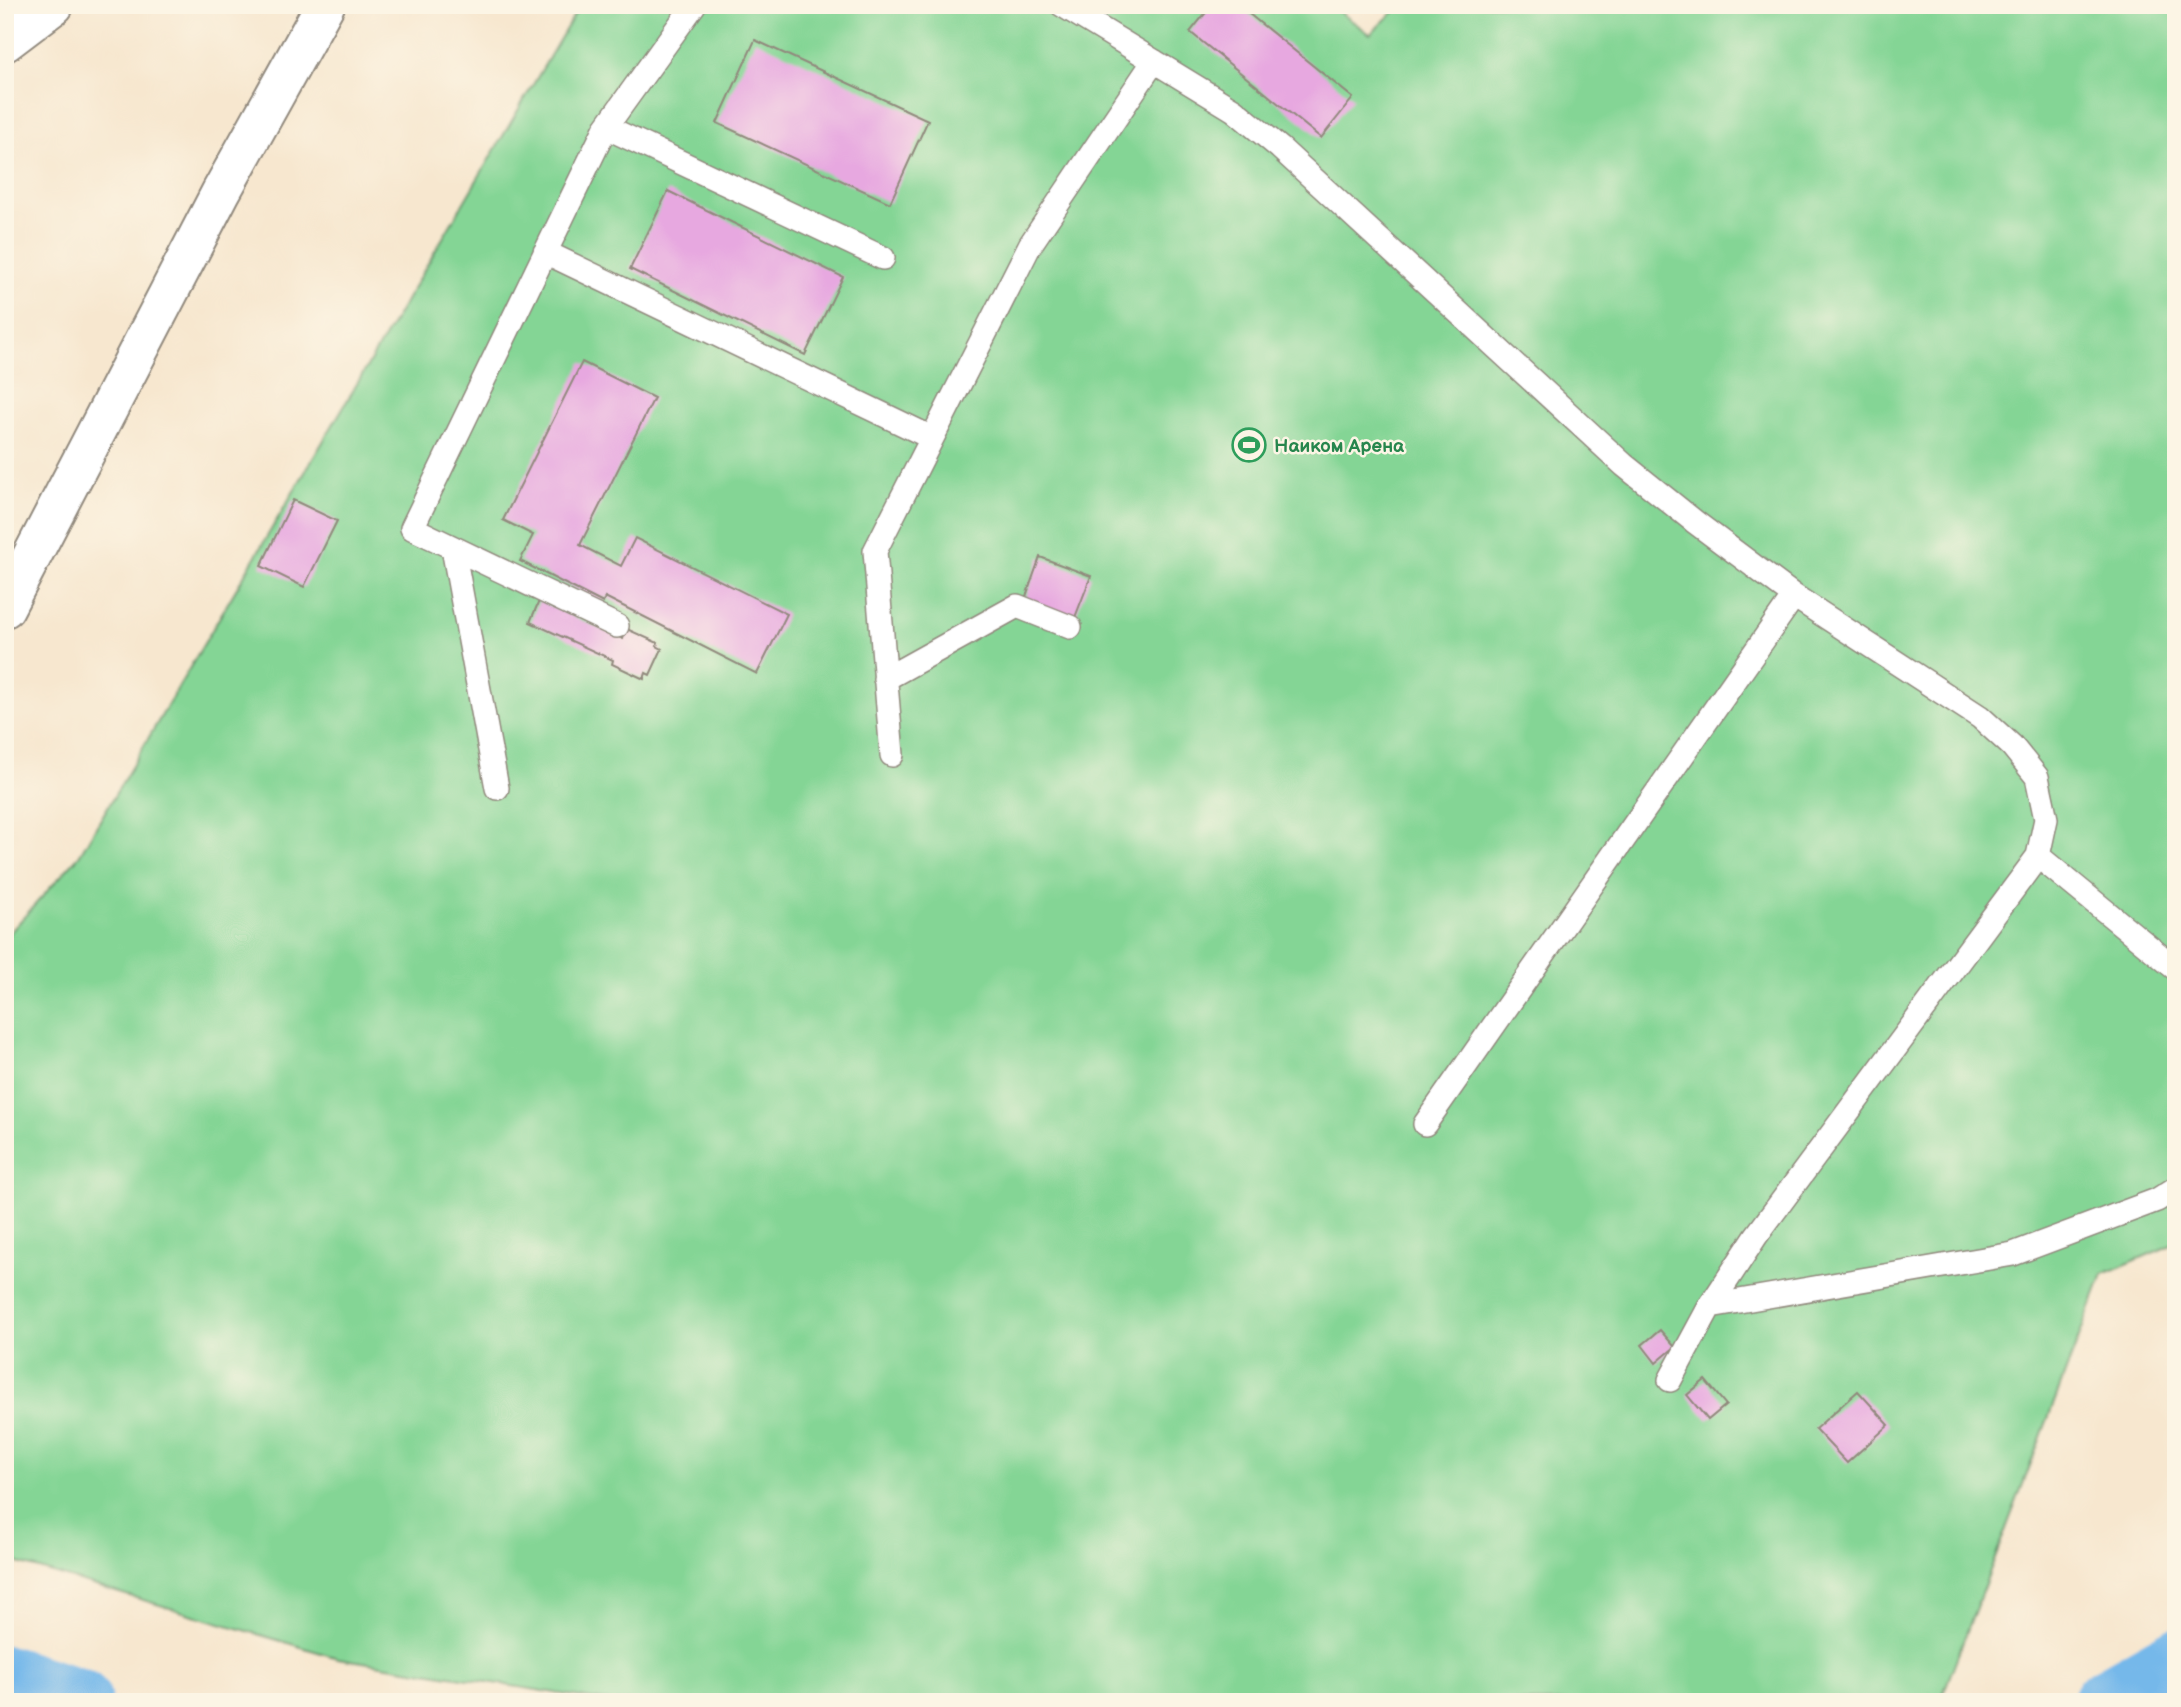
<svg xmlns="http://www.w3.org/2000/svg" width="2181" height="1707" font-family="'Balsamiq Sans',sans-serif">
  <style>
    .green { fill: #84d595; stroke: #588060; stroke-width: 2 }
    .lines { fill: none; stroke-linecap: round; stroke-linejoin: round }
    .river { stroke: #74b8ea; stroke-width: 68 }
    .building { fill: #e7a8e0 }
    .lane-casing { stroke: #91897d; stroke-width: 26 }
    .street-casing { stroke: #91897d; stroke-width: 42 }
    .secondary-casing { stroke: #91897d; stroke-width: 42 }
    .lane { stroke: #fff; stroke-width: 23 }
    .street { stroke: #fff; stroke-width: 38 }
    .secondary { stroke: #fff; stroke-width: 38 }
    .labels { text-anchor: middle; stroke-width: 5; stroke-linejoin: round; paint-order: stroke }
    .leisure-label { font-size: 19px; font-weight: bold; fill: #27864d; stroke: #fcf5e5; text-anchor: start }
  </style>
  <rect width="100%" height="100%" fill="#fcf5e5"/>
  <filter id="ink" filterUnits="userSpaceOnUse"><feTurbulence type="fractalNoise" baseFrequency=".0143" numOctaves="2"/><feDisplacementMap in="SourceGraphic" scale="14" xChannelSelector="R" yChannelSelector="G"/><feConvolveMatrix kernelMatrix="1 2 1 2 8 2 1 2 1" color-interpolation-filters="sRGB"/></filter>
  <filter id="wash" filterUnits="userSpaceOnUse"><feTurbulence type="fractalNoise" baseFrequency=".00686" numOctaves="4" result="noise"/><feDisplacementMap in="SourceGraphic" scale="28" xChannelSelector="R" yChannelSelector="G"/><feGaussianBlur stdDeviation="1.57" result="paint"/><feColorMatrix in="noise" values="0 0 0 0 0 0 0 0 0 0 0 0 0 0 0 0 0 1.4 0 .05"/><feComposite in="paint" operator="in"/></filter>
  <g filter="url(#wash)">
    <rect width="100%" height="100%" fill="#f7e7cf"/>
    <path class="green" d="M580,5H1330L1370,34L1401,5H2176V1243L2103,1274L1940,1702H611L338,1658L5,1559V938L79,856Z"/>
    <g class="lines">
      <path class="river" d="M5,1679L78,1702
        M2106,1702L2176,1662"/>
    </g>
    <g id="blocks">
      <path class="building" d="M1212,5H1238L1353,98L1321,138L1190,32Z
        M755,40L928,120L890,203L717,123Z
        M668,191L843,277L805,355L630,269Z
        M582,362L654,398L580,545L621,566L635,538L787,614L757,674L605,597L603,603L520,561L533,535L503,520Z
        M293,500L337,521L304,587L261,566Z
        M1040,557L1091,576L1074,620L1024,602Z
        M539,601L623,639L627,629L658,643L657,646L662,649L650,675L646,673L644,679L612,664L613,660L530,622Z
        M1660,1330L1675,1347L1656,1363L1642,1345Z
        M1705,1380L1726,1405L1708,1420L1687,1395Z
        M1858,1391L1889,1425L1847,1463L1815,1429Z"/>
    </g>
  </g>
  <g filter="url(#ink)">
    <use href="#blocks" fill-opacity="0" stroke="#91897d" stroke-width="2"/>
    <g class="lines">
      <defs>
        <path id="lane" d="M1062,5L1234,110L1280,148L1624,465L1695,522L1794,596L1980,717L2012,746L2037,777L2046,819L2038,856L1756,1236L1710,1306L1670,1380
          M606,127L883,258
          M545,252L930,437
          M453,548L497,788
          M617,626L412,528L606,127L694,5
          M885,679L1017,606L1070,627
          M892,755L875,551L1030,245L1154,61
          M2038,856L2176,969
          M1425,1124L1794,596
          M1710,1306L2013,1254L2157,1200L2176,1188"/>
        <path id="street" d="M5,42L54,5"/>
        <path id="secondary" d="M5,608L221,192L325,5"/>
      </defs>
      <use href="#lane" class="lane-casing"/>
      <use href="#street" class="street-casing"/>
      <use href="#secondary" class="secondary-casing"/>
      <use href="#lane" class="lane"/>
      <use href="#street" class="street"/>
      <use href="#secondary" class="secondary"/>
    </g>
  </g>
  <defs>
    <symbol id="stadium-ring" viewBox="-11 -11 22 22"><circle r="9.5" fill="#fcf5e5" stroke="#2e9e5b" stroke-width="1.5"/><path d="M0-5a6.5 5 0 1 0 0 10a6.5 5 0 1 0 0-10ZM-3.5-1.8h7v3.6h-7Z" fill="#2e9e5b"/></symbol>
  </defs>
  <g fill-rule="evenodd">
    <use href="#stadium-ring" x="1230" y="426" width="38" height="38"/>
  </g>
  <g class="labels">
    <g class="leisure-label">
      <text x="1274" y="452">Наиком Арена</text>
    </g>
  </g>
  <rect width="2181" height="1707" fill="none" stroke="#fcf5e5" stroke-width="28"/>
</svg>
